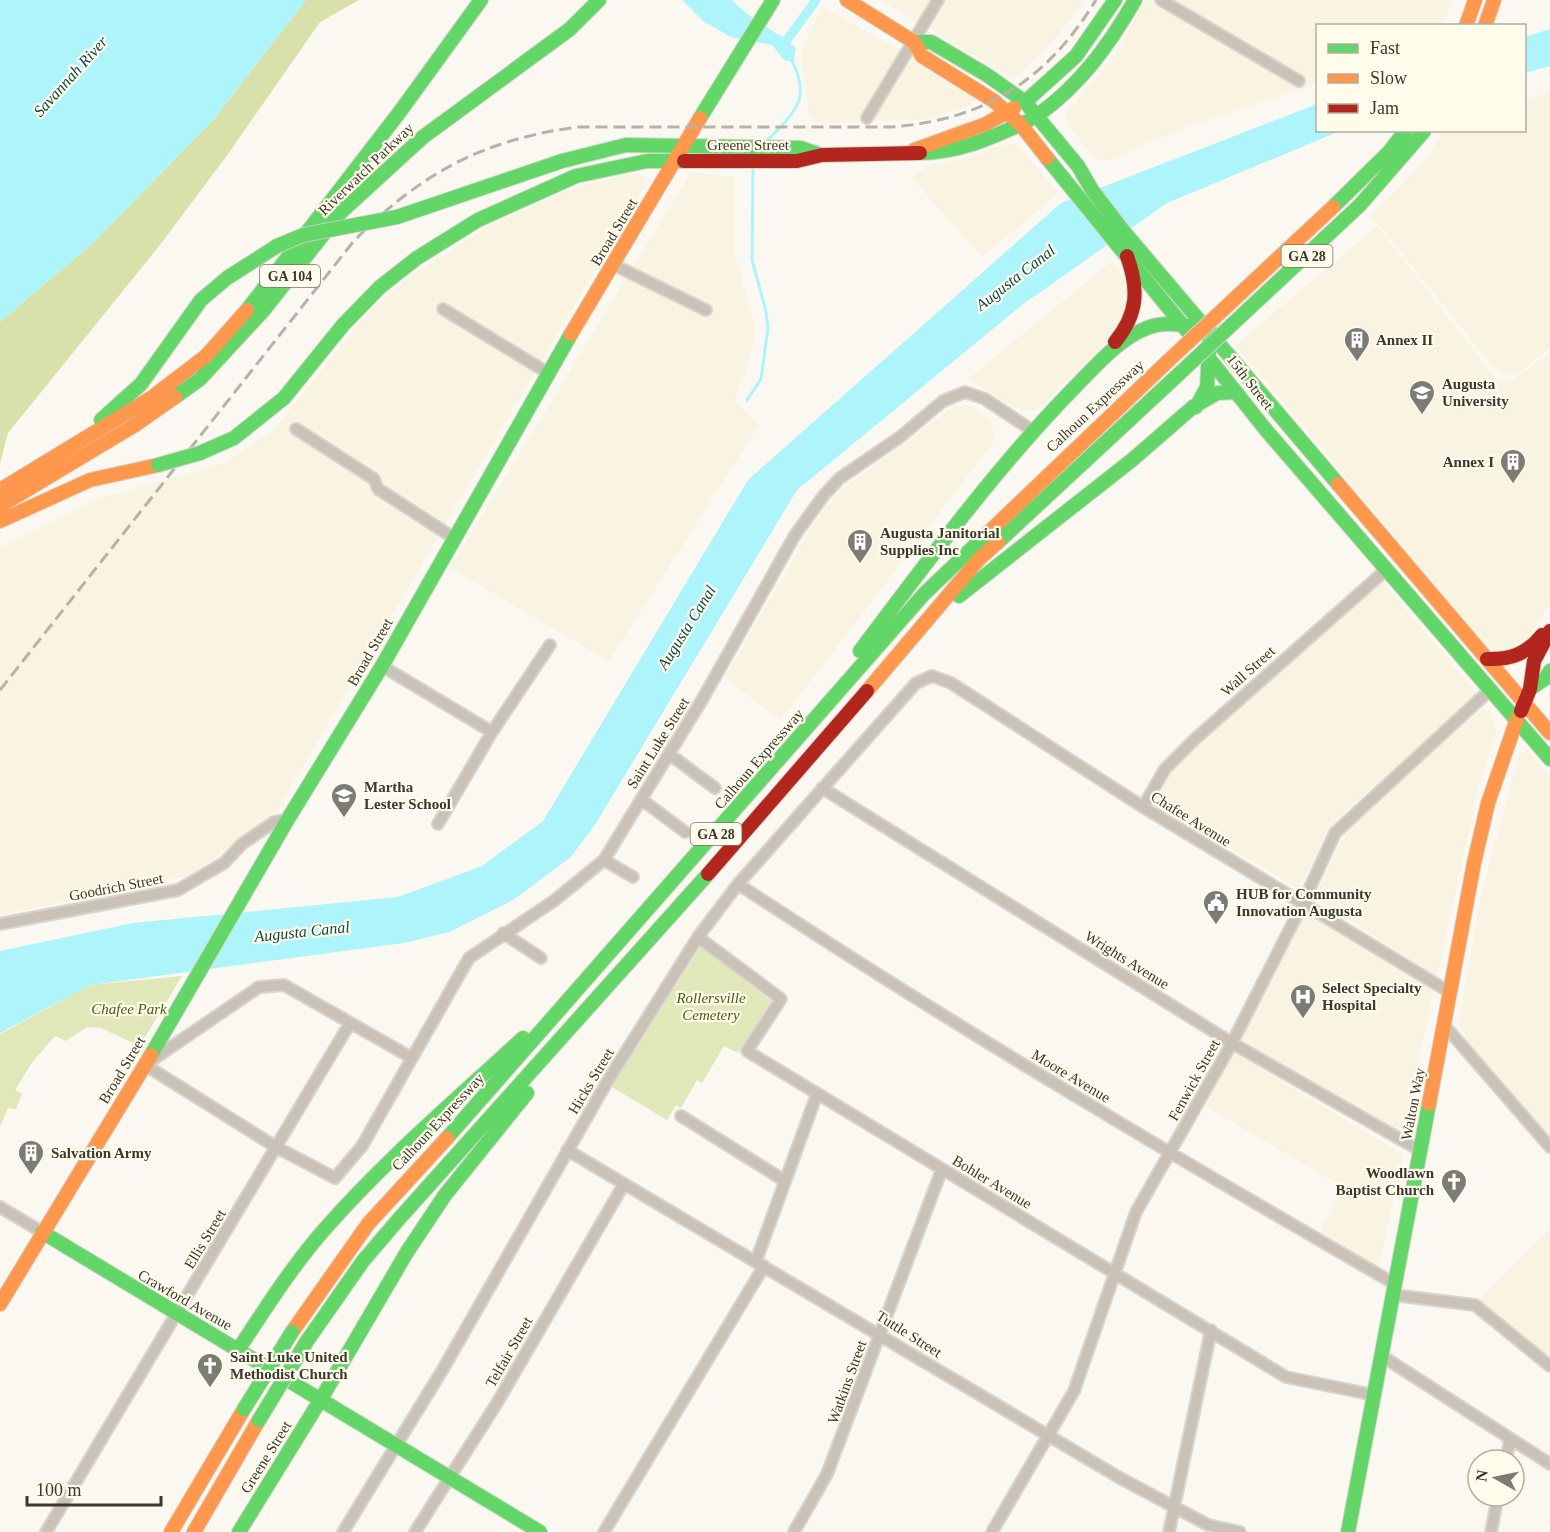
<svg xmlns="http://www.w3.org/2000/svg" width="1550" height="1532" font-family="Georgia,serif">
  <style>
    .built { fill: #f8f4e1 }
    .green { fill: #e0e8b9 }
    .forest { fill: #d8e1aa }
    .water { fill: #adf5fa }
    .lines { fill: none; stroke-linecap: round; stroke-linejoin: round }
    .stream { stroke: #adf5fa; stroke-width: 3 }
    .canal { stroke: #adf5fa; stroke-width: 9 }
    .street-casing { stroke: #d7d5ce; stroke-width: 14 }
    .fast-casing { stroke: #d7d5ce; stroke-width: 16 }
    .slow-casing { stroke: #d7d5ce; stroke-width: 16 }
    .jam-casing { stroke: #d7d5ce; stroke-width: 16 }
    .street { stroke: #cac2b6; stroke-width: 10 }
    .fast { stroke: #63d668; stroke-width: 14 }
    .slow { stroke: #ff974d; stroke-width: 14 }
    .jam { stroke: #b3261e; stroke-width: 14 }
    .rail { stroke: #b7b1a9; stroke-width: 3; stroke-dasharray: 12 6; stroke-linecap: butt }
    .fast-bridge-casing { stroke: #d7d5ce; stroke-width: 16; stroke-linecap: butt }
    .slow-bridge-casing { stroke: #d7d5ce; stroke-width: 16; stroke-linecap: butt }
    .fast-bridge { stroke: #63d668; stroke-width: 14 }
    .slow-bridge { stroke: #ff974d; stroke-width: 14 }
    .labels { text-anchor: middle; stroke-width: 4.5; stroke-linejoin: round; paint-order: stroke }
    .shield { fill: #fffceb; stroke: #757469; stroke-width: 1.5 }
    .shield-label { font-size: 14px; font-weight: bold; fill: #3a3931 }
    .street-label { font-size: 15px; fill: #3a3931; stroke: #fffceb }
    .poi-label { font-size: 15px; font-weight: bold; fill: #3a3931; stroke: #fffceb; text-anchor: start }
    .park-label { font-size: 15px; font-style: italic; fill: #4d5812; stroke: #fffceb }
    .water-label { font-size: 16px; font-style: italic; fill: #05494e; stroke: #fffceb }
  </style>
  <rect width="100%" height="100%" fill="#faf8f0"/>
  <path class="built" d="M881,0H1083L1073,17L1043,52L1013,79Z
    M1145,0H1453L1442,25L1318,26L1317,84L1181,129L1108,160L1095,159L1068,125L1066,113L1117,52Z
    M822,7L917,60L977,98L971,105L928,119L825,123L815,121L809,113L801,51Z
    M1550,92V348L1519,372L1508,375L1493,367L1372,216L1425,160L1444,131L1524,130L1525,101Z
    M1016,144L1059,193L982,257L912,178L926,167L965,159L999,146Z
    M691,172L734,177L735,254L755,330L751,356L734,401L759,425L609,661L450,568Z
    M635,173L649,178L276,812L191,875L0,915V547L105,497L225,463L274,430L365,316L405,280L489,226L573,188Z
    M1377,226L1496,379L1511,382L1550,353V604L1525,644L1503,653L1488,649L1236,345Z
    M1112,261L1127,283L1125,317L1115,335L1037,410L1022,411L968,379Z
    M969,405L991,421L995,440L780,721L725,677L819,515L841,490L953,407Z
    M1383,583L1479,696L1345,811L1327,831L1299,889L1155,802L1173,769L1375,587Z
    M1482,709H1488L1497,729L1477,794L1437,977L1314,897L1344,836L1360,817Z
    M1527,750L1550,777V1136L1463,1040L1466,1037L1458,1025L1482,891L1519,756Z
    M1304,912L1433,991L1403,1135L1240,1040Z
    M1233,1052L1403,1155L1379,1265H1372L1320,1231L1343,1187L1205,1106Z
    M1550,1229V1361L1476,1303Z"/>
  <path class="green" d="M701,946L771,1001L738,1053L724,1046L702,1083L697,1080L681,1108L676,1105L667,1120L612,1087Z
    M182,976L144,1039L137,1045L101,1028L87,1027L66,1041L55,1036L33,1061L15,1090L22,1094L16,1109L8,1108L0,1127V1034L90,985Z"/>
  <path class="forest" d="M306,0H359L320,22L228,154L160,245L8,433L0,463V322L94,242L213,120Z"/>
  <path class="water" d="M0,0H306L213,120L94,242L0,322Z
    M682,0H732C751,20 776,31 796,48L793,62L784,60L772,45L731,37L703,21Z
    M1550,29V66L1525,73V37Z
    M1317,104L1318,130L1340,131L1167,203L1022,305L797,490L596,823L571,857L513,900L449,932L404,943L90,985L0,1033V951L133,923L398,897L482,866L543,821L748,480L1061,203Z"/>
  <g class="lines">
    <path class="stream" d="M766,142C793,113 813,101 791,59
      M747,400L761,379L768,328L766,311L752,260L753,167"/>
    <path class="canal" d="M780,40L784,44L816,0"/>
    <defs>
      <path id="street" d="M1161,0L1299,81
        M867,118L938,0
        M614,265L706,310
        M443,309L548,373
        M296,429L374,479L378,489L454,538
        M382,666L492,732
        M669,754L715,788
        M822,788L1232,1043L1421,1151
        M641,799L685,832
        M1143,807L1165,769L1195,739L1387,569
        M438,824L492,732L550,645
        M604,860L633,877
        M738,884C952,1025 1173,1156 1395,1284
        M0,924L178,890L224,863L242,844L274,822L288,819
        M503,933L541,958
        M698,937L781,999L747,1051L1286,1377L1374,1395
        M1445,1026L1550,1147
        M145,1065L276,1147L335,1178L362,1146L469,958L555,900L604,860L702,700L795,535L824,495L840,478L900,437L943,401L965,392L985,399L1033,431
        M145,1065L259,987L284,985L412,1058
        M681,1116L785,1181
        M567,1150L1120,1478L1208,1525L1240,1532
        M0,1207L42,1232
        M756,1261L817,1094
        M1393,1295L1475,1305L1550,1366
        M1382,1356L1550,1464
        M1506,1460L1510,1440
        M46,1532L350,1023
        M343,1532L443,1369L607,1082L698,937L738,884L916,683L932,676L951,683L1143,807L1451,993
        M415,1532L497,1403L624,1184
        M604,1532L764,1266
        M794,1532L827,1474L942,1169
        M992,1532L1074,1391L1136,1212L1232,1043L1302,905L1335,833L1491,689
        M1169,1532L1211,1330
        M1491,1532L1498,1496"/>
      <path id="fast" d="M914,42H931L987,75L1025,102L1078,166L1092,190L1125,233L1338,484
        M1025,102L1076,56L1115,0
        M1038,115C1081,84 1109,45 1135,0
        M700,118L773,0
        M920,153C959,153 993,137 1028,121
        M1047,158L1188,332
        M397,217L562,161L626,145L801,148L821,155
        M247,310L399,113L481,0
        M1204,352L1266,430L1550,759
        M175,397L200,379L263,311L341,212L423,137L570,29L599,0
        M101,420L141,384L201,300L227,278L277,246
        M200,453L234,438L284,398L343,325L380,287L417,258L478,220L576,176L647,161H684
        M998,542L1180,373
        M959,596L1132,460L1193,407L1217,393L1236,392
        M860,651C928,561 994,470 1073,389C1095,367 1118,339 1147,328C1167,320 1190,326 1210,331L1207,387L1196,407
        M1530,689L1546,678L1550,671
        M151,1055L288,819L382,666L571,334
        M447,1138L924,594L989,532
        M42,1232L540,1532
        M307,1341L363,1261L398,1220L708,874
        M238,1350C265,1309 291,1268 323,1231C384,1161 455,1101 523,1038
        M321,1399L407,1252L445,1195L527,1093
        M239,1532L321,1399
        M1348,1532L1429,1104"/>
      <path id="slow" d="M847,0L914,42L922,56L994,101L1021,125L1047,158
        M1466,26L1475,0
        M1485,26L1494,0
        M914,150L986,124L1014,108
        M571,334L700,118
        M1338,484L1550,733
        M0,490L151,398L206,356L247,310
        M0,506L135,425L175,397
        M0,521L90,480L158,465
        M989,532L1168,361
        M867,691L979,559L998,542
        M1429,1104L1474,863L1488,803L1517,719
        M0,1304L151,1055
        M292,1332L368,1224L447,1138
        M171,1532L244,1409
        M194,1532L259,1420"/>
      <path id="jam" d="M684,161H797L822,155L920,153
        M1115,342C1138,314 1139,289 1127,256
        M1487,659C1510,660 1527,654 1542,635
        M1521,711L1530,689L1534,661L1550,631
        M708,874L867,691"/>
    </defs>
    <use href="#street" class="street-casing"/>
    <use href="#fast" class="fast-casing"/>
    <use href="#slow" class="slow-casing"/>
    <use href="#jam" class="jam-casing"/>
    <use href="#street" class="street"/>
    <use href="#fast" class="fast"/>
    <use href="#slow" class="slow"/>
    <use href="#jam" class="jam"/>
    <path class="rail" d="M0,690L353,242C419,174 484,139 578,127H891C985,120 1047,80 1096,0"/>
    <defs>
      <path id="fast-bridge" d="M1333,207L1389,152L1406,130
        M277,246L303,235L397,217
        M1180,373L1360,205L1425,130
        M158,465L200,453
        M244,1409L292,1332
        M259,1420L307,1341"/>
      <path id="slow-bridge" d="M1168,361L1333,207"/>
    </defs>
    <use href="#fast-bridge" class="fast-bridge-casing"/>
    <use href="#slow-bridge" class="slow-bridge-casing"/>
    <use href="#fast-bridge" class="fast-bridge"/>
    <use href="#slow-bridge" class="slow-bridge"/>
  </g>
  <defs>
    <symbol id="building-pin" viewBox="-11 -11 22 30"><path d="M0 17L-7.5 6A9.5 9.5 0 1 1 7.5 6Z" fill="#7d7c74" stroke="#fffceb"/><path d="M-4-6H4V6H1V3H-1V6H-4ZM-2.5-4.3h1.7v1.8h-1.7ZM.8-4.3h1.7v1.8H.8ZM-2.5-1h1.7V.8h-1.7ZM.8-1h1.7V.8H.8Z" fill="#fff"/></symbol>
    <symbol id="university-pin" viewBox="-11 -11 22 30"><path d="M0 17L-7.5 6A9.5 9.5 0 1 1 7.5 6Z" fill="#7d7c74" stroke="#fffceb"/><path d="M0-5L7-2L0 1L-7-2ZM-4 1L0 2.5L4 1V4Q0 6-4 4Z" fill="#fff"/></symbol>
    <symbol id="school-pin" viewBox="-11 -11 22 30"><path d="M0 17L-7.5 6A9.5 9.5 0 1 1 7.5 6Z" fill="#7d7c74" stroke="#fffceb"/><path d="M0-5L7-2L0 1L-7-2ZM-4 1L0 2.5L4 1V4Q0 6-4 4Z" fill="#fff"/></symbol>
    <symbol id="civic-pin" viewBox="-11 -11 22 30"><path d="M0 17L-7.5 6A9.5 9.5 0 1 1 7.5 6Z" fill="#7d7c74" stroke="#fffceb"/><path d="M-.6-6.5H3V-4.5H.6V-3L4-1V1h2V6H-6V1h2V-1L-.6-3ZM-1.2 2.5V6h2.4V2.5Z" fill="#fff"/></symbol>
    <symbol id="hospital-pin" viewBox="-11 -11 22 30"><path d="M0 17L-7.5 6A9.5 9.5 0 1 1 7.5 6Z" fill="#7d7c74" stroke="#fffceb"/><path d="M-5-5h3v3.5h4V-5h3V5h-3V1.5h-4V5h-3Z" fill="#fff"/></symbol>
    <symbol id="church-pin" viewBox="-11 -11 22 30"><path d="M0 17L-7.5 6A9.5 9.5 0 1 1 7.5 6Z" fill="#7d7c74" stroke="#fffceb"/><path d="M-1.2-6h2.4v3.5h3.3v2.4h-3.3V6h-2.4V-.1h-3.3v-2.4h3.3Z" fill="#fff"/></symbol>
  </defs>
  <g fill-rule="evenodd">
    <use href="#building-pin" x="1342" y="325" width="30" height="40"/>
    <use href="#university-pin" x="1407" y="378" width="30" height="40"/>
    <use href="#building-pin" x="1498" y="447" width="30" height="40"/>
    <use href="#building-pin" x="845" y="527" width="30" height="40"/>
    <use href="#school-pin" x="329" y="781" width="30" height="40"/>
    <use href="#civic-pin" x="1201" y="888" width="30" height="40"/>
    <use href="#hospital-pin" x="1288" y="982" width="30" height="40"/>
    <use href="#building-pin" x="16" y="1138" width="30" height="40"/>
    <use href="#church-pin" x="1439" y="1167" width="30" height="40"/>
    <use href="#church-pin" x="195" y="1351" width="30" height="40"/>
  </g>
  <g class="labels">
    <g class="shield">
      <rect x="1281.5" y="245" width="51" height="22" rx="4.5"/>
      <rect x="260" y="265" width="60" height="22" rx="4.5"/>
      <rect x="690.5" y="823" width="51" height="22" rx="4.5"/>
    </g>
    <g class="shield-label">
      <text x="1307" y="261">GA 28</text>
      <text x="290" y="281">GA 104</text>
      <text x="716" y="839">GA 28</text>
    </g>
    <g class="street-label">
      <text x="748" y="150">Greene Street</text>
      <text transform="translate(366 169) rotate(-44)" y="5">Riverwatch Parkway</text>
      <text transform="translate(614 232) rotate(-59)" y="5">Broad Street</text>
      <text transform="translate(1250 382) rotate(52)" y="5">15th Street</text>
      <text transform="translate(1095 406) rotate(-43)" y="5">Calhoun Expressway</text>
      <text transform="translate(370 652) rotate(-60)" y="5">Broad Street</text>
      <text transform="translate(1248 671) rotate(-42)" y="5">Wall Street</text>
      <text transform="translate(658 743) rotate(-58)" y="5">Saint Luke Street</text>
      <text transform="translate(759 759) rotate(-49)" y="5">Calhoun Expressway</text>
      <text transform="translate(1191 819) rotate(32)" y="5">Chafee Avenue</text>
      <text transform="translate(116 887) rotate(-11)" y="5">Goodrich Street</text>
      <text transform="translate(1127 960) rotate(32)" y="5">Wrights Avenue</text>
      <text transform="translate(122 1070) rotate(-59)" y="5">Broad Street</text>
      <text transform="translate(1071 1076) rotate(31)" y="5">Moore Avenue</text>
      <text transform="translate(1194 1080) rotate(-61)" y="5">Fenwick Street</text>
      <text transform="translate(591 1081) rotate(-59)" y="5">Hicks Street</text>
      <text transform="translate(1413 1104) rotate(-79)" y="5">Walton Way</text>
      <text transform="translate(438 1122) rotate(-47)" y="5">Calhoun Expressway</text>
      <text transform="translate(992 1182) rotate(31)" y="5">Bohler Avenue</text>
      <text transform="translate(205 1239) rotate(-59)" y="5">Ellis Street</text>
      <text transform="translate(185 1300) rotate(30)" y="5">Crawford Avenue</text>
      <text transform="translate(909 1334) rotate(32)" y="5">Tuttle Street</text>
      <text transform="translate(509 1352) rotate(-60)" y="5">Telfair Street</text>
      <text transform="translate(847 1382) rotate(-70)" y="5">Watkins Street</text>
      <text transform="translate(266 1457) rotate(-58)" y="5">Greene Street</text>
    </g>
    <g class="poi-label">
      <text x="1376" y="345">Annex II</text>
      <text x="1442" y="389">Augusta<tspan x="1442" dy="17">University</tspan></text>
      <text x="1494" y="467" text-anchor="end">Annex I</text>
      <text x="880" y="538">Augusta Janitorial<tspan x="880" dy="17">Supplies Inc</tspan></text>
      <text x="364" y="792">Martha<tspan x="364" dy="17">Lester School</tspan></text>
      <text x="1236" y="899">HUB for Community<tspan x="1236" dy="17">Innovation Augusta</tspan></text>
      <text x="1322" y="993">Select Specialty<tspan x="1322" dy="17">Hospital</tspan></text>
      <text x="51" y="1158">Salvation Army</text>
      <text x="1434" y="1178" text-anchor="end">Woodlawn<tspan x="1434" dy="17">Baptist Church</tspan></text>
      <text x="230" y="1362">Saint Luke United<tspan x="230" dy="17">Methodist Church</tspan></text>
    </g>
    <g class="park-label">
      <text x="711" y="1003">Rollersville<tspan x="711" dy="17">Cemetery</tspan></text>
      <text x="129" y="1014">Chafee Park</text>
    </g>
    <g class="water-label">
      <text transform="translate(70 76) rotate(-48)" y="6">Savannah River</text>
      <text transform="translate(1015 277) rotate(-38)" y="6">Augusta Canal</text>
      <text transform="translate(686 627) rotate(-58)" y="6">Augusta Canal</text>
      <text transform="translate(302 931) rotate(-6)" y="6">Augusta Canal</text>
    </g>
  </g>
  <rect x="1316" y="24" width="210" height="108" fill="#fffceb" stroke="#b0aea1" stroke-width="1.5"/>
  <rect x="1328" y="44" width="30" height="9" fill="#63d668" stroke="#b0aea1" stroke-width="1.5"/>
  <text x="1370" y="54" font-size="18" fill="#3a3931">Fast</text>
  <rect x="1328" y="74" width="30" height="9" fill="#ff974d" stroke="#b0aea1" stroke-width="1.5"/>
  <text x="1370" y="84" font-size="18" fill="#3a3931">Slow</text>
  <rect x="1328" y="104" width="30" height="9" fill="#b3261e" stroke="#b0aea1" stroke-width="1.5"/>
  <text x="1370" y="114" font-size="18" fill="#3a3931">Jam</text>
  <g transform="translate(1496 1478) rotate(279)"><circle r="28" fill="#fffceb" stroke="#b0aea1" stroke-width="1.5"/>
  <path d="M0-4.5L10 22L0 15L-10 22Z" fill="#7d7c74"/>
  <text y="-9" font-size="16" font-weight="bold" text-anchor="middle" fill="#3a3931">N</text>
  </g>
  <path d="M27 1496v9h134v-9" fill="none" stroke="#3a3931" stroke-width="3"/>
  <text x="36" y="1496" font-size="18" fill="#3a3931" stroke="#fffceb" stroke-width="4.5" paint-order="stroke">100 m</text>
</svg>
